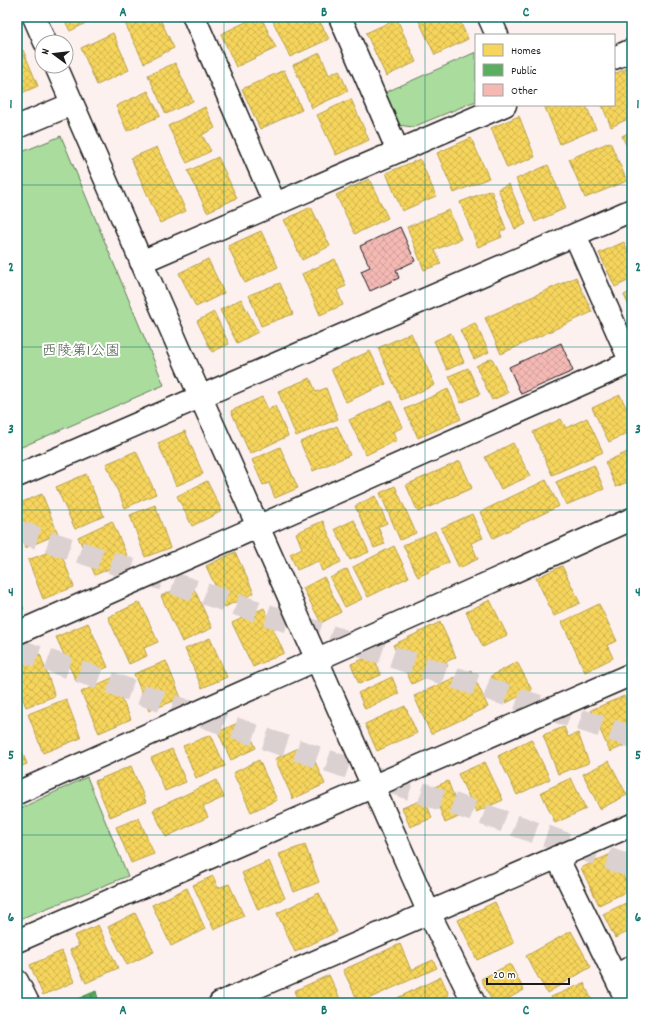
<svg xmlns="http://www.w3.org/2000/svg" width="649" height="1020" font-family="Dekko,'Klee One',sans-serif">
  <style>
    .green { fill: #aadc9d; stroke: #637c5c }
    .homes { fill: url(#homes-cross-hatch); stroke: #b59e49 }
    .public { fill: url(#public-cross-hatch); stroke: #47824c }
    .building { fill: url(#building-cross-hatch); stroke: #1c1c1c }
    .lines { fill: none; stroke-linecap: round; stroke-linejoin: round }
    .highway-tunnel { stroke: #dbd1d0; stroke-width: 22; stroke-dasharray: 22 11; stroke-linecap: butt }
    .street-casing { stroke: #1c1c1c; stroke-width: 25 }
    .street { stroke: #fff; stroke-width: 22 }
    .grid { fill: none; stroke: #0f766e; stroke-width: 1; stroke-opacity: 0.55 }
    .labels { text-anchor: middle; stroke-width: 4; stroke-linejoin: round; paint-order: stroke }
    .park-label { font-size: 15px; fill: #4e5f49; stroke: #fff }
    .neatline { fill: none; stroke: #0f766e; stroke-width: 1.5 }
    .grid-label { font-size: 13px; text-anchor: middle; font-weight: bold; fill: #0f766e }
  </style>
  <defs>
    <pattern id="homes-cross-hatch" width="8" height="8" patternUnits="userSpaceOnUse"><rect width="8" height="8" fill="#f6d55c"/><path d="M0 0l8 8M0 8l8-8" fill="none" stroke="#d2b64f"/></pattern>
    <pattern id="public-cross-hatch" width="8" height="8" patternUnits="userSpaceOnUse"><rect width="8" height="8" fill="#5aae61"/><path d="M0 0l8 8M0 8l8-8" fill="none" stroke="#4a8d4f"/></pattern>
    <pattern id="building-cross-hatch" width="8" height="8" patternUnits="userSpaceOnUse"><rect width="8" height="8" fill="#f5b9b4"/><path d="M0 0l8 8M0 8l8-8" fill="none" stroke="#d19e9a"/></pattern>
  </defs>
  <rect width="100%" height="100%" fill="#fdf1f0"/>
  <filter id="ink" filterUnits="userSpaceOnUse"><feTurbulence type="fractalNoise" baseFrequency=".025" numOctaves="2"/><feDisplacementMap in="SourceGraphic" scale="8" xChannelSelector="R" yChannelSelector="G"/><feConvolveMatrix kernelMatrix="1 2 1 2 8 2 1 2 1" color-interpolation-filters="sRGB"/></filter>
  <g filter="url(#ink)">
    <path class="green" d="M476,52V101L413,127L397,125L384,93Z
      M61,136L164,385L17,449V154Z
      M87,777L128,876L17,920V810Z"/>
    <path class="homes" d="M63,17H98L70,31Z
      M132,17H159L174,48L144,63L124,21Z
      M256,17H261L276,48L236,67L221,34Z
      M271,17H304L308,25L319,20L329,39L290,57Z
      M417,17H458L468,39L435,55Z
      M397,19L416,62L386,76L366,33Z
      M113,33L129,70L97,85L81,48Z
      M23,50L38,86L17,95V53Z
      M320,53L329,75L339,70L348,91L312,108L293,65Z
      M175,63L193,101L166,114L148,75Z
      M632,66V117L611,127L602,105H614V74Z
      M284,70L302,110L260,129L242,89Z
      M148,91L160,116L127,131L116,106Z
      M351,99L369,140L336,155L317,115Z
      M544,105H586L596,129L560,144Z
      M205,107L215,128L202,135L211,151L187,163L168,126Z
      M519,116L535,157L507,168L491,128Z
      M632,131V158L622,136Z
      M471,138L489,178L454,193L437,153Z
      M610,142L627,181L585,198L569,159Z
      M157,147L186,211L160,223L131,158Z
      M218,157L237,198L207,212L188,171Z
      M420,159L436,196L402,211L386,173Z
      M548,165L566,208L535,222L516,179Z
      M369,179L388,218L355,234L336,195Z
      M509,184L526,224L515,229L498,189Z
      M491,190L506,229L500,232L502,237L478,247L460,202Z
      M311,207L330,246L302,260L284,220Z
      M449,210L461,239L435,250L441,264L424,270L407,227Z
      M261,231L278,267L245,283L228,246Z
      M624,242L632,260V279L615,287L599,253Z
      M208,259L224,293L196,307L179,273Z
      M335,259L346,286L337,290L343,305L320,315L302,274Z
      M576,277L592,312L501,354L485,318Z
      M280,283L293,314L261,326L249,295Z
      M632,291V313L624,295Z
      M241,299L258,332L237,343L220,310Z
      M214,312L229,344L212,352L197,321Z
      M475,323L489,352L474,359L460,330Z
      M411,333L435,385L401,400L378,348Z
      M451,333L464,362L447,370L434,341Z
      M370,351L386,384L346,402L331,369Z
      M492,358L508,393L492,400L476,366Z
      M468,368L480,394L461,403L449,376Z
      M310,378L316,392L326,388L338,419L296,436L278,391Z
      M448,389L461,419L418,438L405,409Z
      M620,395L632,419V431L609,442L592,408Z
      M262,397L268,409L275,406L288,436L250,454L231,411Z
      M391,401L403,427L393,432L397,440L366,455L349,420Z
      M587,418L603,452L552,475L533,432L561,419L566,428Z
      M337,426L350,455L313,471L300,442Z
      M185,431L203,474L176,486L158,443Z
      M513,443L530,476L501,489L485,457Z
      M280,447L298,488L275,498L269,483L263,485L252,460Z
      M632,450V480L616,487L605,462Z
      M136,451L156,494L125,508L106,464Z
      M460,461L472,488L418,512L406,485Z
      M594,465L604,489L566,505L556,482Z
      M86,474L104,516L75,529L56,487Z
      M546,480L559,506L493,538L480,512Z
      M207,481L222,511L192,526L177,496Z
      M395,486L416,533L400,540L380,493Z
      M42,494L58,534L25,548L17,528V504Z
      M375,496L387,523L378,527L385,544L374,548L355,506Z
      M155,505L170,548L145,557L130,515Z
      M472,514L483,538L471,543L478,559L459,568L441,528Z
      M354,520L369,552L350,560L335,529Z
      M112,521L129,560L95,575L78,537Z
      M323,521L341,562L322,571L318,561L297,570L290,554L302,548L296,533Z
      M435,531L449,562L418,577L403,545Z
      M394,546L409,577L368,597L353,567Z
      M59,548L74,587L43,599L28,560Z
      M235,552L254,593L225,607L206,566Z
      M562,566L580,603L554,616L536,578Z
      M347,569L362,599L345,607L330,578Z
      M324,577L341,612L321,623L303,588Z
      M191,582L212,628L182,642L161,596Z
      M17,592L24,609L17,612Z
      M490,600L507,635L483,647L466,612Z
      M140,602L158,642L144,648L147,656L129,664L108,617Z
      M599,604L617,641L607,645L613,658L585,672L562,622Z
      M264,608L284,653L253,667L232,623Z
      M440,622L456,657L446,662L448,666L412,684L393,645Z
      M88,623L108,667L76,681L56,637Z
      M210,638L227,677L202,688L185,649Z
      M40,654L55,696L26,707L17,685V659L27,656L28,659Z
      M373,655L381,675L359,684L351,664Z
      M166,661L181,698L149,711L134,674Z
      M517,662L532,690L506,703L491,676Z
      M471,670L488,707L431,734L414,696Z
      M392,677L399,694L365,709L358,693Z
      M112,678L131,719L99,733L81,692Z
      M624,696L632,715V742L610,752L591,710Z
      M66,699L81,738L43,753L28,714Z
      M405,706L417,733L377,751L365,724Z
      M244,720L256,748L231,760L218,732Z
      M564,727L568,737L578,733L589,763L558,774L543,735Z
      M211,735L225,766L196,778L183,746Z
      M17,739L27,764L17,768Z
      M531,739L550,779L517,795L498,756Z
      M307,744L325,784L293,799L275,759Z
      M172,749L186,782L165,791L151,758Z
      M259,760L277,800L251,812L233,773Z
      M609,761L627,795L600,809L583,774Z
      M485,762L503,800L476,812L458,774Z
      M131,766L146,802L110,817L95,781Z
      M571,778L586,809L555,823L541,792Z
      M216,780L224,797L203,807L208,817L166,837L153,810Z
      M448,781L461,816L445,823L432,788Z
      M425,799L432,818L410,827L402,808Z
      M139,818L154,854L131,863L116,827Z
      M305,845L319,882L294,892L279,854Z
      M613,853L630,890L599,905L581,868Z
      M269,861L285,898L258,910L242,873Z
      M213,876L218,888L229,884L244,916L214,930L193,885Z
      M187,888L205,929L171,946L152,905Z
      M319,893L337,932L295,952L277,913Z
      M632,900V930L615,938L603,914Z
      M495,902L514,943L477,960L458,920Z
      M135,913L154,952L127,965L108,927Z
      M98,925L118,968L86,983L70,950L79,946L74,936Z
      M571,931L591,967L547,993L526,956Z
      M400,944L411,970L433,960L437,968L359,1003L343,970Z
      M62,951L74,982L43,995L30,965Z
      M510,964L524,990L500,1003H493L481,979Z
      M329,975L342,1003H299L294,991Z
      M441,977L449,995L432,1003H389V1002Z
      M584,983L593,1003H554L551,997Z"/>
    <path class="public" d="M96,991L99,1003H68Z"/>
    <path class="building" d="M400,227L415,261L396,270L399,278L370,291L361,271L370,267L360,246Z
      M561,343L573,371L521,394L509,367Z"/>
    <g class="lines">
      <path class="highway-tunnel" d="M17,531L632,737
        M17,649L268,740L520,827L632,867"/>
      <defs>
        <path id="street" d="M34,17L45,42
          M194,17L275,204
          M340,17L398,151
          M489,17L497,35
          M614,58L632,50
          M56,66L190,373L429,913L474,1003
          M17,127L72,104
          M575,235L632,365
          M141,262L505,105
          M17,476L632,210
          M17,633L631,362
          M17,793L632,519
          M557,857L628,1003
          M17,941L632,674
          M615,976L632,967
          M17,981L28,1003
          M220,1003L632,825"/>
      </defs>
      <use href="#street" class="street-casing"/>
      <use href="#street" class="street"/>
    </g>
  </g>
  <path class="grid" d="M224,17V1003M425,17V1003M17,185H632M17,347H632M17,510H632M17,673H632M17,835H632"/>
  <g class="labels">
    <g class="park-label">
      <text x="81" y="355">西陵第1公園</text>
    </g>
  </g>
  <rect width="649" height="1020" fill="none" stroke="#fff" stroke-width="44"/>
  <rect x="475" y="34" width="140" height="72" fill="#ffffff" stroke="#a4a4a4"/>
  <rect x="483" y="44" width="20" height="12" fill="#f6d55c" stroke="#a4a4a4"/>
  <text x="511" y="54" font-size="12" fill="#1c1c1c">Homes</text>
  <rect x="483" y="64" width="20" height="12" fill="#5aae61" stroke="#a4a4a4"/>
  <text x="511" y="74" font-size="12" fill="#1c1c1c">Public</text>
  <rect x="483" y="84" width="20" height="12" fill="#f5b9b4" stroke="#a4a4a4"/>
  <text x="511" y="94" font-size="12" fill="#1c1c1c">Other</text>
  <g transform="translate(54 54) rotate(285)"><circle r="19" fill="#ffffff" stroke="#a4a4a4"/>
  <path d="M0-3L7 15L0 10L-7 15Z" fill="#1c1c1c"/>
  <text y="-6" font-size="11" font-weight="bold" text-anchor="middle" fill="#1c1c1c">N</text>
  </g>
  <path d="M487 978v6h82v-6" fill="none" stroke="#1c1c1c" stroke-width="2"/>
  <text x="493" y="978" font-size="12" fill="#1c1c1c" stroke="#ffffff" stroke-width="3" paint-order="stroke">20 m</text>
  <rect x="22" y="22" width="605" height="976" class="neatline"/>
  <g class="grid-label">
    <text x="123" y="16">A</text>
    <text x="324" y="16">B</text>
    <text x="526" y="16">C</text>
    <text x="11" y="108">1</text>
    <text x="638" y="108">1</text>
    <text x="11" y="271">2</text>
    <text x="638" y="271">2</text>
    <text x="11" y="433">3</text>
    <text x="638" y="433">3</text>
    <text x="11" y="596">4</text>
    <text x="638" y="596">4</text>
    <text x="11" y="759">5</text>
    <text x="638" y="759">5</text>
    <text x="11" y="921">6</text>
    <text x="638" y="921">6</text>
    <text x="123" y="1014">A</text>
    <text x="324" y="1014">B</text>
    <text x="526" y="1014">C</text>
  </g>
</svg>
